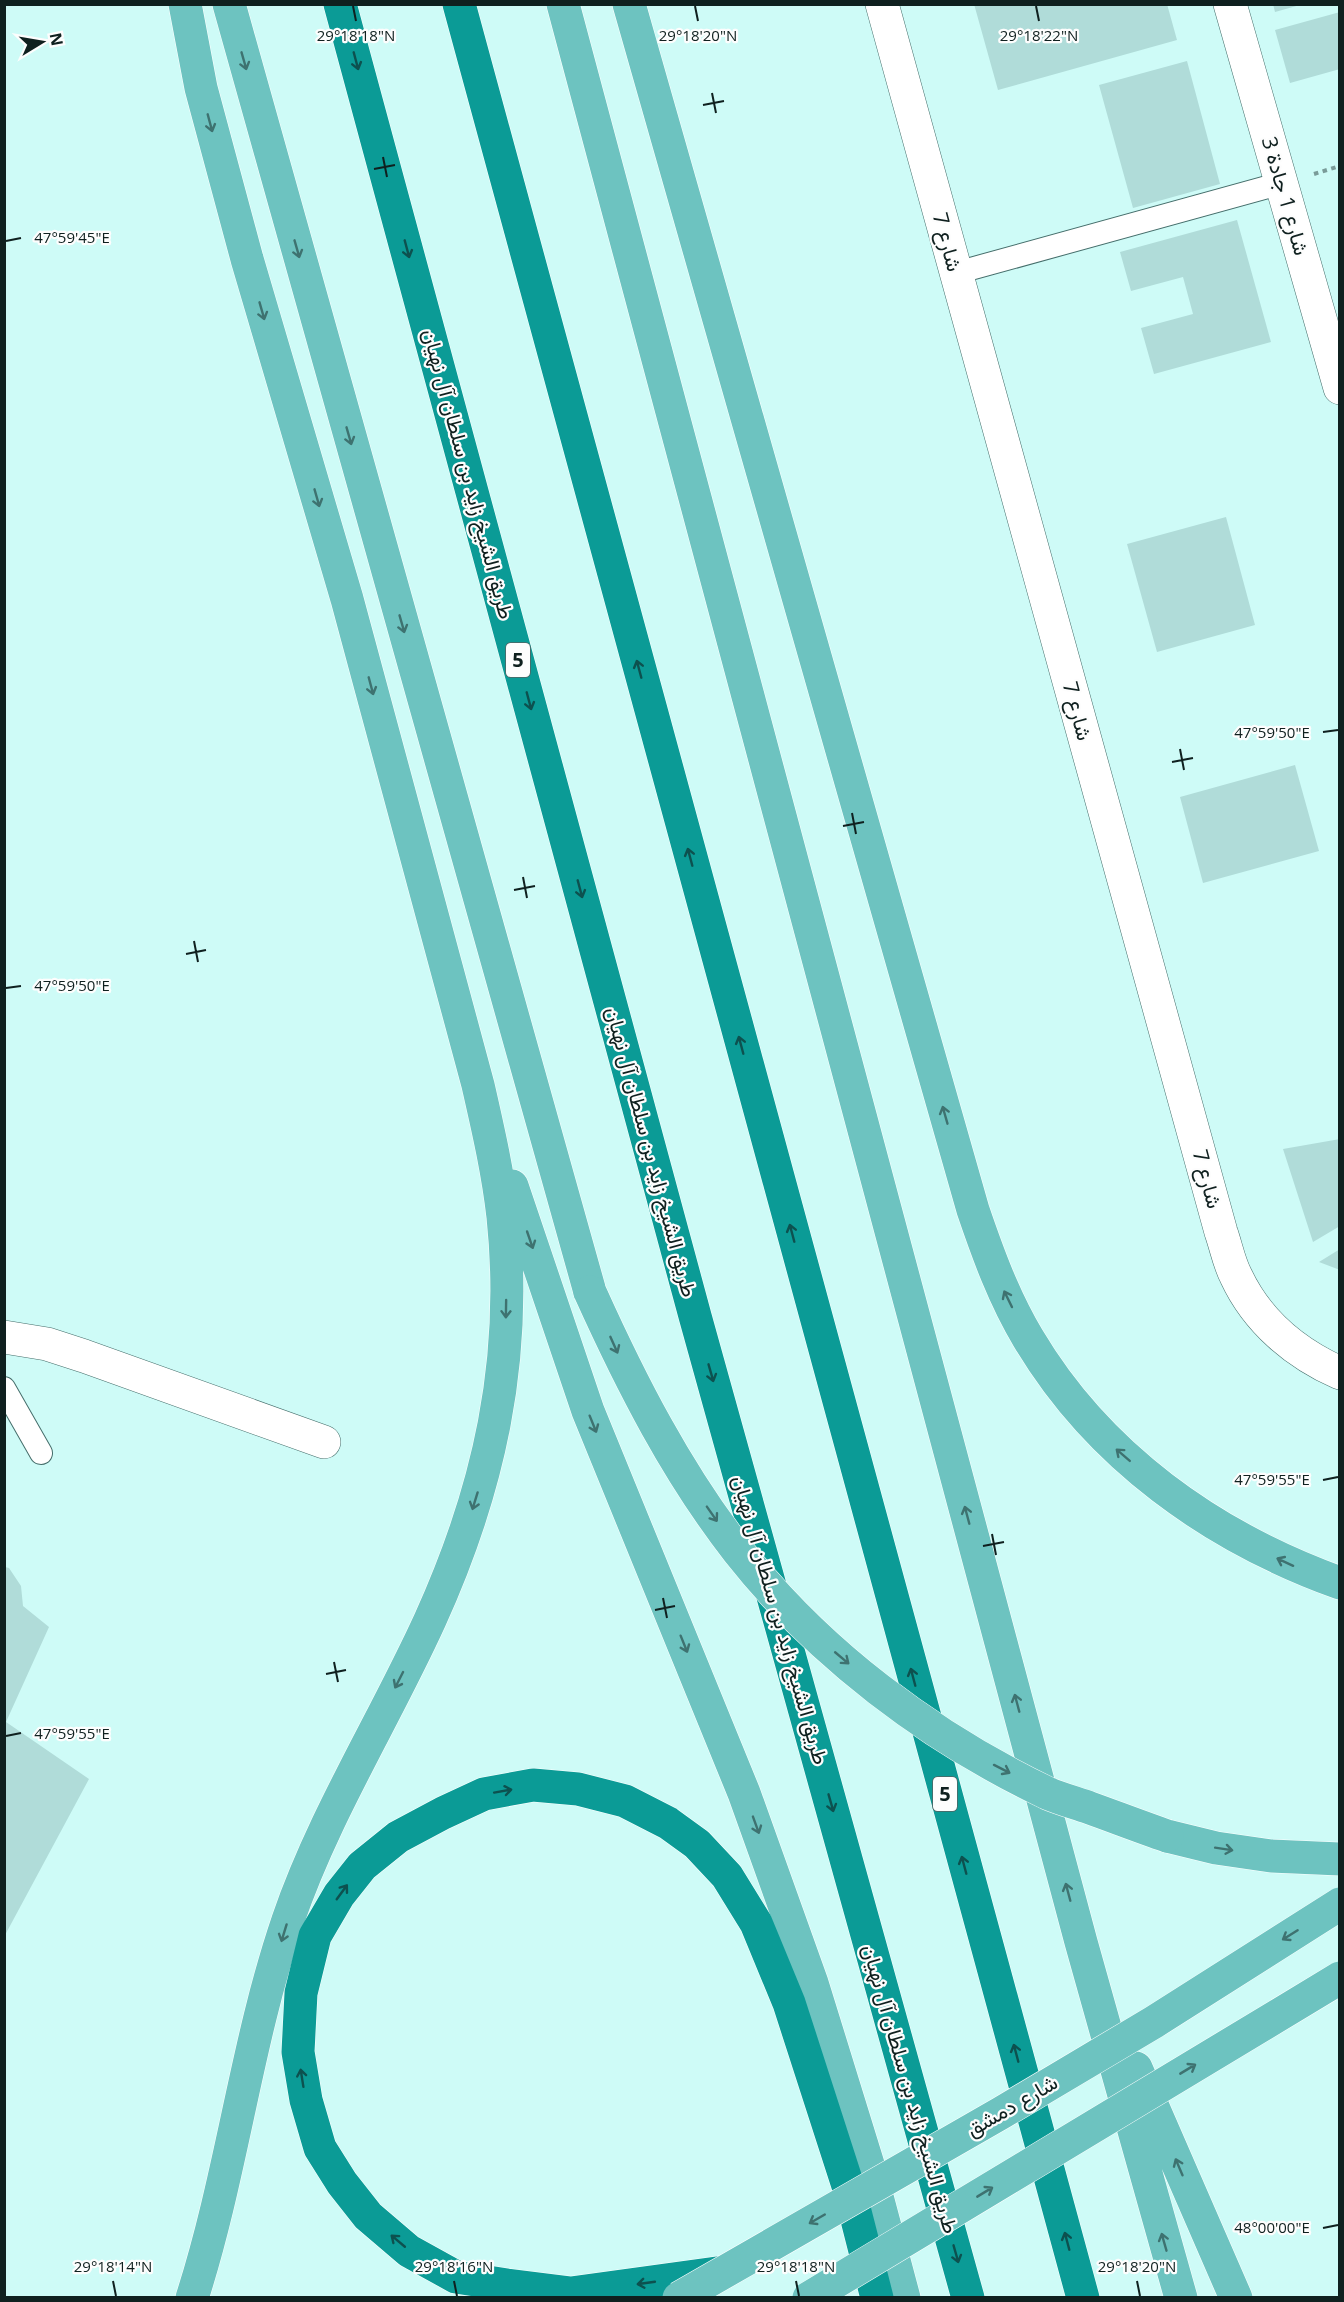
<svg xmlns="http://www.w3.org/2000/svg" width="1344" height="2302" font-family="'Open Sans',Vazirmatn,sans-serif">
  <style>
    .building { fill: #b0dcd9 }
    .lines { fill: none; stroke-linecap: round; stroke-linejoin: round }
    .service-casing { stroke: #456e6b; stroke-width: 24 }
    .minor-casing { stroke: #456e6b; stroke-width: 34 }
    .primary-casing { stroke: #fff; stroke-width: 34 }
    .motorway-casing { stroke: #fff; stroke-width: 34 }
    .path { stroke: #7a9b99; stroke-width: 4; stroke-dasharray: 4.5 4.5; stroke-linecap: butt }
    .service { stroke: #fff; stroke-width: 22 }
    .minor { stroke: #fff; stroke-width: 33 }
    .primary { stroke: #6dc3c0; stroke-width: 33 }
    .motorway { stroke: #0b9b96; stroke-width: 33 }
    .primary-bridge-casing { stroke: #fff; stroke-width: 34; stroke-linecap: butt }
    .primary-bridge { stroke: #6dc3c0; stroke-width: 33 }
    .oneway { stroke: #3e7270 }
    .oneway2 { stroke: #0d514f }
    .ticks { fill: none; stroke: #0f201f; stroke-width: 2 }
    .labels { text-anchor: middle; stroke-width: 4.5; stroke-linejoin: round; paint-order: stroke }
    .shield { fill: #fdfdfd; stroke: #566262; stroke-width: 1.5 }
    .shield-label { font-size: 20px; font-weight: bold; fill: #0f201f }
    .street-label { font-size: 21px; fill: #0f201f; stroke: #fdfdfd }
    .ticks-label { font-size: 15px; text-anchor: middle; fill: #0f201f; stroke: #fdfdfd; stroke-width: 4.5; stroke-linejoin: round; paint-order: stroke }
  </style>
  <rect width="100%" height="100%" fill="#cefbf7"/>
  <path class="building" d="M974,4H1167L1177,40L998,90Z
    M1273,4H1300V5L1275,12Z
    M1340,12V69L1290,83L1275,30Z
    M1187,61L1220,184L1133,208L1099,85Z
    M1237,220L1271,342L1154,374L1141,328L1193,314L1183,277L1131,291L1120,252Z
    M1226,517L1255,625L1157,652L1127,544Z
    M1295,765L1319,851L1203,883L1180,797Z
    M1340,1139V1226L1313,1242L1283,1149Z
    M1340,1249V1270L1319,1262Z
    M5,1567L9,1568L21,1586L23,1606L49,1627L6,1722L89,1779L4,1937Z"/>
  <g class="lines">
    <defs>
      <path id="service" d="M956,273L1282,183
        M4,1388L41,1453"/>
      <path id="minor" d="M882,4L1221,1232C1226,1246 1229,1263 1236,1276C1257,1321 1295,1353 1340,1373
        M1230,4L1340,388
        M4,1337L47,1344L84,1356L324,1442"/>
      <path id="primary" d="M185,4L201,88L247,259L347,599L478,1085C488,1129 498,1172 503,1217C518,1360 489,1490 430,1620C384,1721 324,1815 288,1920C246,2043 232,2174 192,2298
        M229,4L590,1292
        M563,4L1081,1942L1181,2298
        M629,4L973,1210C988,1254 1004,1298 1028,1338C1098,1456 1212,1537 1340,1583
        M512,1186L588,1411L744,1793L812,1983L871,2174L904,2298
        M1167,1836L1216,1848L1271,1856L1340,1859
        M1136,2068L1236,2298"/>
      <path id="motorway" d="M340,4L695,1316L968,2298
        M459,4L1083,2298
        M724,2272L571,2293L507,2285L456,2277L409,2251L368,2216L342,2183L320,2148L306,2100L298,2052L301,1993L315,1936L339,1895L362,1866L398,1837L443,1813L484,1794L533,1785L578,1789L625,1801L668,1823L697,1844L727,1876L756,1923L789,2003L850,2192L877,2298"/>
    </defs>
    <use href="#service" class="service-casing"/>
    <use href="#minor" class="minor-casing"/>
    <use href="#primary" class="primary-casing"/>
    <use href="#motorway" class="motorway-casing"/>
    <path class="path" d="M1314,174L1340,166"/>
    <use href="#service" class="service"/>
    <use href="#minor" class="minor"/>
    <use href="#primary" class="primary"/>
    <use href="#motorway" class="motorway"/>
    <defs>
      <path id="primary-bridge" d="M590,1292C631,1383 677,1473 738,1551C819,1654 930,1737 1047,1793C1061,1799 1076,1803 1090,1808C1115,1817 1141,1827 1167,1836
        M679,2298L1001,2113L1154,2022L1340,1904
        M809,2298L1340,1978"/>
    </defs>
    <use href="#primary-bridge" class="primary-bridge-casing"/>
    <use href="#primary-bridge" class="primary-bridge"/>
  </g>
  <defs><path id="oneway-shaft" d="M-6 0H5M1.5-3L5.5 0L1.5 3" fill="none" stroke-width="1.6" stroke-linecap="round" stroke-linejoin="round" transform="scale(1.5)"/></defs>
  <g class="oneway">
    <use href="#oneway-shaft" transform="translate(244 61) rotate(74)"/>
    <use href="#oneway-shaft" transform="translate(210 123) rotate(75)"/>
    <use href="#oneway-shaft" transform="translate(297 249) rotate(74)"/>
    <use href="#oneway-shaft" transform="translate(262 311) rotate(74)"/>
    <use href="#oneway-shaft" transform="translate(349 436) rotate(74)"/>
    <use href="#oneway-shaft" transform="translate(317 498) rotate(74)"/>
    <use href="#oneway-shaft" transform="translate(402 624) rotate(74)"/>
    <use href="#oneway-shaft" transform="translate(371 686) rotate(75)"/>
    <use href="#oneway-shaft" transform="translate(945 1115) rotate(-106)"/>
    <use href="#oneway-shaft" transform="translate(530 1240) rotate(71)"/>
    <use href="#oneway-shaft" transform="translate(1008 1299) rotate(-116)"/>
    <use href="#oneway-shaft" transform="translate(506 1309) rotate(91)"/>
    <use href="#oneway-shaft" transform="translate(614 1345) rotate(66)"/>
    <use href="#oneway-shaft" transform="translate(593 1424) rotate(68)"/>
    <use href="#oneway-shaft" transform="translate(1123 1455) rotate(-139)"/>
    <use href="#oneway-shaft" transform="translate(475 1501) rotate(107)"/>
    <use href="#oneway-shaft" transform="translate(712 1514) rotate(55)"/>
    <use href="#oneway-shaft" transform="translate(967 1515) rotate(-105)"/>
    <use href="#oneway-shaft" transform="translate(1285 1562) rotate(-155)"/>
    <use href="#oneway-shaft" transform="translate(684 1644) rotate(68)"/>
    <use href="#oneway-shaft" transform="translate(842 1658) rotate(40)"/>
    <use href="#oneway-shaft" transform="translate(399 1680) rotate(117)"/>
    <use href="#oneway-shaft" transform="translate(1017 1703) rotate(-105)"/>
    <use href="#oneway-shaft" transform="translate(1002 1769) rotate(27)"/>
    <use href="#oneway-shaft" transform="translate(756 1825) rotate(70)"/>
    <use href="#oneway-shaft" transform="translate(1224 1849) rotate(9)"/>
    <use href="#oneway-shaft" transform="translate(1068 1892) rotate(-105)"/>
    <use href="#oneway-shaft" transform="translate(284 1933) rotate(107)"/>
    <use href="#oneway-shaft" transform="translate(1290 1935) rotate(148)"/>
    <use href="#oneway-shaft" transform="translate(1188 2069) rotate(-31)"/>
    <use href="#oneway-shaft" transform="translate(1179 2167) rotate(-113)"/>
    <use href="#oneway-shaft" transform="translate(985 2192) rotate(-31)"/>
    <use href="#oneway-shaft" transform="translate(817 2219) rotate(150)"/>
    <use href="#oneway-shaft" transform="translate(1164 2242) rotate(-106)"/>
  </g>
  <g class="oneway2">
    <use href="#oneway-shaft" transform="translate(356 61) rotate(75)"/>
    <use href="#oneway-shaft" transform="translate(407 249) rotate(75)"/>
    <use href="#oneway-shaft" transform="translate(639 669) rotate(-105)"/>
    <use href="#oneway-shaft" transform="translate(529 701) rotate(75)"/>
    <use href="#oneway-shaft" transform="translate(690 857) rotate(-105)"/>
    <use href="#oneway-shaft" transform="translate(580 889) rotate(75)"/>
    <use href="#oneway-shaft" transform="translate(741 1045) rotate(-105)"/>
    <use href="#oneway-shaft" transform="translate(792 1233) rotate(-105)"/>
    <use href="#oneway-shaft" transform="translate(711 1373) rotate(74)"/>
    <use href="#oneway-shaft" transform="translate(913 1677) rotate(-105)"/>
    <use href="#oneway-shaft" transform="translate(503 1791) rotate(-10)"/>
    <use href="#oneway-shaft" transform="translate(831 1803) rotate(74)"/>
    <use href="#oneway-shaft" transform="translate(964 1865) rotate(-105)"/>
    <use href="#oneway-shaft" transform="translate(342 1892) rotate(-54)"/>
    <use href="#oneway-shaft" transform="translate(1016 2053) rotate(-105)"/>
    <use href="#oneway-shaft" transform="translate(302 2078) rotate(-99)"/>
    <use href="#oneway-shaft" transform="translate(398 2241) rotate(-140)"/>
    <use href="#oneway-shaft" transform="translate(1067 2241) rotate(-105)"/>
    <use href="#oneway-shaft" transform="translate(956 2254) rotate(74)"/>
    <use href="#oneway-shaft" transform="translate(646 2283) rotate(172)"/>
  </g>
  <path class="ticks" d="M353,6L356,21M695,6L698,21M1036,6L1039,21M712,93L716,113M703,105L724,101M383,157L387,177M374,169L395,165M6,241L21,238M1323,732L1338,730M1180,749L1184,770M1172,762L1193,758M852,813L856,834M843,826L864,822M523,877L527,898M514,890L535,886M194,941L198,962M186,954L206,950M6,988L21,986M1323,1480L1338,1477M992,1534L996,1555M983,1546L1004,1542M663,1598L667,1618M655,1610L675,1606M334,1662L338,1682M326,1674L346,1670M6,1736L21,1733M1323,2228L1338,2225M113,2281L116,2296M454,2281L457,2296M796,2281L799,2296M1137,2281L1140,2296"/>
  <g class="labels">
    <g class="shield">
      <rect x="506" y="643" width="24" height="34" rx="4.5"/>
      <rect x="933" y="1777" width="24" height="34" rx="4.5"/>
    </g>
    <g class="shield-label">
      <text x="518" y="667">5</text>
      <text x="945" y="1801">5</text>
    </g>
    <g class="street-label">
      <text transform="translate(1285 196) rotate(74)" y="7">شارع 1 جادة 3</text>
      <text transform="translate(947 242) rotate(75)" y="7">شارع 7</text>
      <text transform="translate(468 474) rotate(75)" y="7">طريق الشيخ زايد بن سلطان آل نهيان</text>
      <text transform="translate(1077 711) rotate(75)" y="7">شارع 7</text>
      <text transform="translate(651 1152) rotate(75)" y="7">طريق الشيخ زايد بن سلطان آل نهيان</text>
      <text transform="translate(1207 1179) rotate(75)" y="7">شارع 7</text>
      <text transform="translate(780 1620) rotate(74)" y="7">طريق الشيخ زايد بن سلطان آل نهيان</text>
      <text transform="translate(910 2089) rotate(74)" y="7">طريق الشيخ زايد بن سلطان آل نهيان</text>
      <text transform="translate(1012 2106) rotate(-30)" y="7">شارع دمشق</text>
    </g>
  </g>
  <g class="ticks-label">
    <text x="356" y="41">29°18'18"N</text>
    <text x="698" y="41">29°18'20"N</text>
    <text x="1039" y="41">29°18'22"N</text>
    <text x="72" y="243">47°59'45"E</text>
    <text x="1272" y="738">47°59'50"E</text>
    <text x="72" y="991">47°59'50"E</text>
    <text x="1272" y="1485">47°59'55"E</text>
    <text x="72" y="1739">47°59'55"E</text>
    <text x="1272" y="2233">48°00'00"E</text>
    <text x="113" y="2272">29°18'14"N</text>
    <text x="454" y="2272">29°18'16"N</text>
    <text x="796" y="2272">29°18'18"N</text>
    <text x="1137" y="2272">29°18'20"N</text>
  </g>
  <rect width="1344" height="2302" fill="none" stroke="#0f201f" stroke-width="12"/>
  <g transform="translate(42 42) rotate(79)" stroke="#fdfdfd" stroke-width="4.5" paint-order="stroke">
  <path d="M0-4.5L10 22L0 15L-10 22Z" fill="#0f201f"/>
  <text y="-9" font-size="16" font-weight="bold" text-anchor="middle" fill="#0f201f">N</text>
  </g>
</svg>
